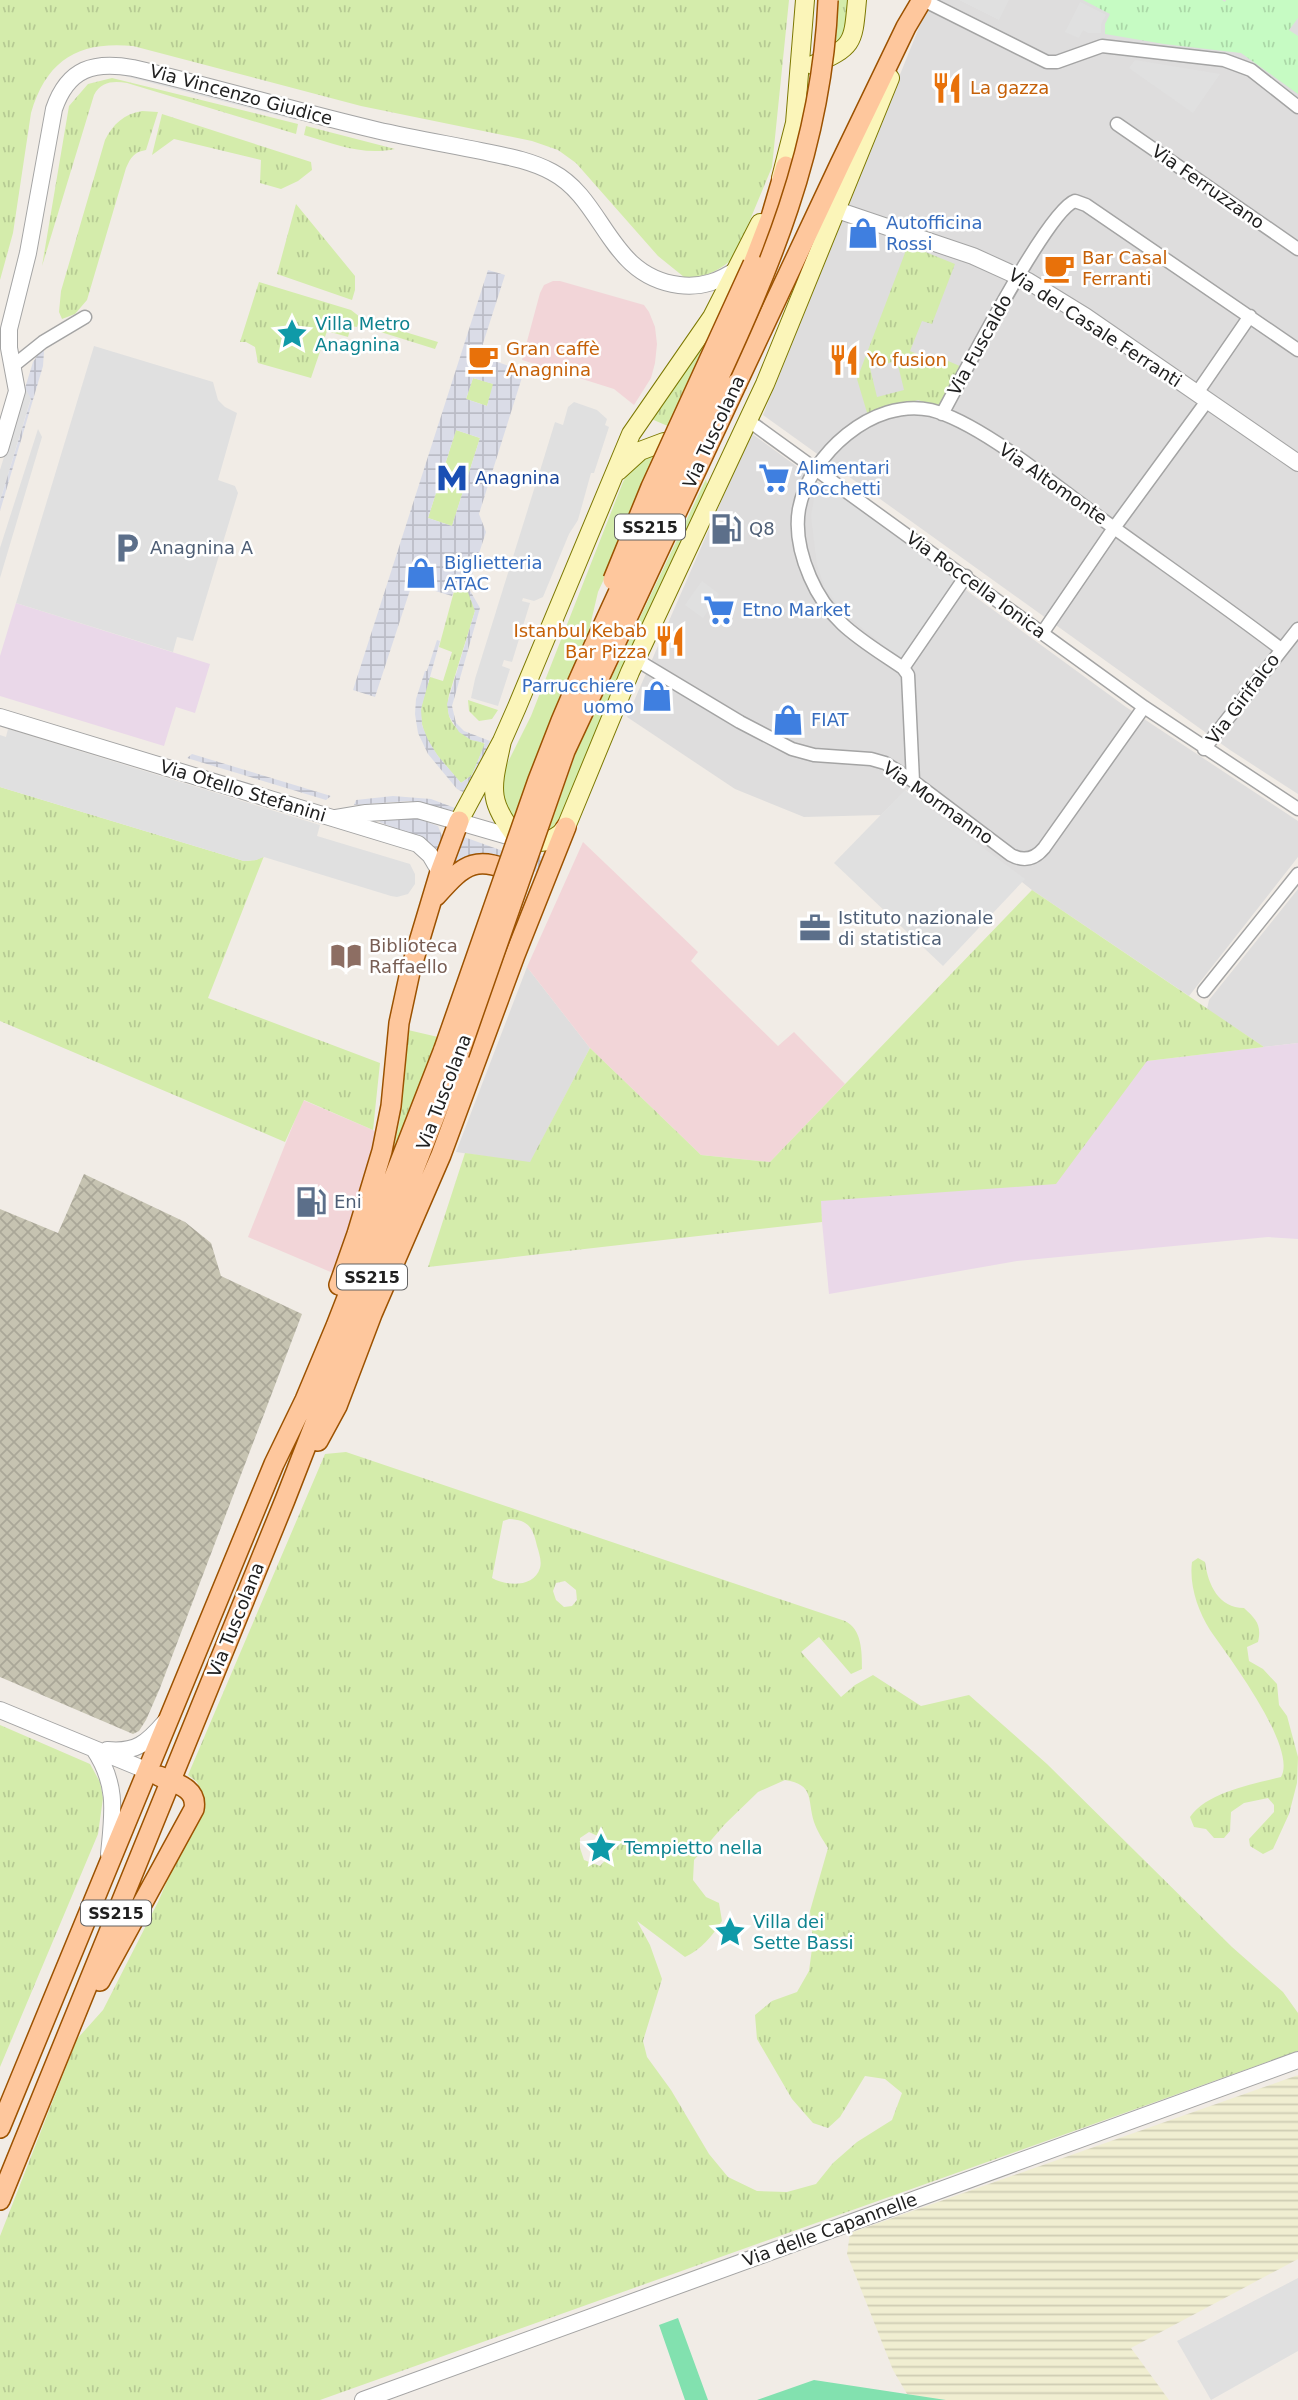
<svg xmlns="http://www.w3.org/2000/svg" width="1298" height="2400" font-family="'DejaVu Sans',sans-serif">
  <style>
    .residential { fill: #dedddd }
    .commercial { fill: #f2d5d8 }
    .industrial { fill: #ead8e9 }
    .construction { fill: url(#construction-cross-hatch) }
    .farmland { fill: url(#farmland-rules) }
    .grass { fill: url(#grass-tufts); fill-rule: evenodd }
    .park { fill: url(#park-tufts) }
    .garden { fill: #d4ecab }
    .pitch { fill: #82e1af }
    .parking { fill: #e0e0e0 }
    .plaza { fill: url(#plaza-grid); fill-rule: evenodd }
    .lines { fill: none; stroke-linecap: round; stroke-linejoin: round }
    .minor-casing { stroke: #a4a4a4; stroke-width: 15 }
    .tertiary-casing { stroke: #a4a4a4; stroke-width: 18 }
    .secondary-casing { stroke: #7c7802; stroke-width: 20 }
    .primary-casing { stroke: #9c5200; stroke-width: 22 }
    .minor { stroke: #fff; stroke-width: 12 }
    .tertiary { stroke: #fff; stroke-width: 16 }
    .secondary { stroke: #fbf5b9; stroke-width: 18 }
    .primary { stroke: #fec79d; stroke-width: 19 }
    .primary-bridge-casing { stroke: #9c5200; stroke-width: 22; stroke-linecap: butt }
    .primary-bridge { stroke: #fec79d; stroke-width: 19 }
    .labels { text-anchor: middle; stroke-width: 5; stroke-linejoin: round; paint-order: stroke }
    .shield { fill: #fff; stroke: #636363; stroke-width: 2 }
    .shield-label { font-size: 16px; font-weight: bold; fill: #202020 }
    .food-label { font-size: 18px; fill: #c56008; stroke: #fff; text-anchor: start }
    .street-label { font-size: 18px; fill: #202020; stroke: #fff }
    .shop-label { font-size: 18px; fill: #366cbe; stroke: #fff; text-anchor: start }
    .culture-label { font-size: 18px; fill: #0d838f; stroke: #fff; text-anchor: start }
    .transit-label { font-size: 18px; fill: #164399; stroke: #fff; text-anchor: start }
    .service-label { font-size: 18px; fill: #4e5e75; stroke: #fff; text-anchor: start }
    .education-label { font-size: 18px; fill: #785e54; stroke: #fff; text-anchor: start }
  </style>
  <defs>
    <pattern id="construction-cross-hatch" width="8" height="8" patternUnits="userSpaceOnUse" patternTransform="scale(1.75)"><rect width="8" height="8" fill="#c6c3b1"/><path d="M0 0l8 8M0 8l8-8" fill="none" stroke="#aaa798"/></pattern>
    <pattern id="farmland-rules" width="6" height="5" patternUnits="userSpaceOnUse" patternTransform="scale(1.75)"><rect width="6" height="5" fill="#f0eed1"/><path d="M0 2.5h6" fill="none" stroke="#ceccb3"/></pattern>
    <pattern id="grass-tufts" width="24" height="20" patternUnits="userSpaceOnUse" patternTransform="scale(1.75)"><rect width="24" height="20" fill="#d4ecab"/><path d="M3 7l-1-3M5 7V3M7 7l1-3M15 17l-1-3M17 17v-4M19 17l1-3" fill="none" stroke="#b6ca93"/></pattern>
    <pattern id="park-tufts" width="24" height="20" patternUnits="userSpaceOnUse" patternTransform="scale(1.75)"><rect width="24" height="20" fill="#c6fbc3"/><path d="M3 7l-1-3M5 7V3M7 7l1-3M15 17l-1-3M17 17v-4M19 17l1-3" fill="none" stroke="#aad7a7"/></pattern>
    <pattern id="plaza-grid" width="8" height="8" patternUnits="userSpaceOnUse" patternTransform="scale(1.75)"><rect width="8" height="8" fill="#dadce7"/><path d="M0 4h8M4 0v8" fill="none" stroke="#bbbcc6"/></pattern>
  </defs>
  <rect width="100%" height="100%" fill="#f1ece6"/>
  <path class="residential" d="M930,0H1298V794L1230,750L763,415Z
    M751,433L1126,707L1298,821V857L1189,996L1032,890L906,790L881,815L804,817L735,789L627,717Z
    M1298,889V1043L1264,1047L1207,1009L1209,1000Z
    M527,967L590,1048L530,1163L456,1152Z"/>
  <path class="commercial" d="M553,281H560L644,305L649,312L655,327L657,344L655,363L651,378L634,405L614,389L522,360L540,293L544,285Z
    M583,842L698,952L691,961L778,1046L794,1032L845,1084L770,1162L701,1155L590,1048L527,967Z
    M303,1100L373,1130L377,1134L372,1166L333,1273L248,1237Z"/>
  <path class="industrial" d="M16,603L210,664L195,713L176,707L164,746L0,696V656Z
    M1298,1043V1239L1268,1237L1017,1261L829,1294L820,1201L1147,1061Z"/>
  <path class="construction" d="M84,1174L185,1222L211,1243L221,1276L302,1314L160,1688L146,1720L139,1731L133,1734L0,1677V1209L58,1233Z"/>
  <path class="farmland" d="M1298,2075V2259L1131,2348L1169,2400H946L907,2394L893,2370L847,2254L850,2233Z"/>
  <path class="grass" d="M0,0H789L772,167L735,256C722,270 703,279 684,277L658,256L576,163L558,150L532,141L361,106L133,46C79,41 47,59 31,113L13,233L0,280Z
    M838,0H848L844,37L835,46Z
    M112,78L298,124L296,134L127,83C114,81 101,81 94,95L42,266L69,106L88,84Z
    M142,111L158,112L146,150C134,152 131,157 126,168L87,300L75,314L62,319L59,312L61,291L105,140C113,124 124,114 142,111Z
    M162,114L311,162L312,170L298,181L281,189L260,183L261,160L174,139L152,155Z
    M306,126L395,149C363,156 335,144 304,135Z
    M296,204L355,276V290L352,300L277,274Z
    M908,245L955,264L932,324L922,321L910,351L937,362L939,357L962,367L941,408L918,400L868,416L857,379ZM897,361L904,390L877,397L870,368Z
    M259,282L351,310L360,317L357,327L351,326L348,337L327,331L311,378L258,363L255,347L246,342H240Z
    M369,321L438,342L435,349L371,329Z
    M718,322L670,427L649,418Z
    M456,584L468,588L475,611L449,695C443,728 463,733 485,744L472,775L461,783C445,764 422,743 421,716C420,704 427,689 430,677L443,681L452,652L439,647Z
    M468,700L498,710L492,719L479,721L469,711Z
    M0,787L244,861L256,860L264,856L208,998L380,1063L373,1130L304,1100L285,1142L0,1021Z
    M1032,890L1264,1047L1147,1061L1056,1184L821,1201L822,1222L428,1267L465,1153L530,1162L590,1048L701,1155L770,1162Z
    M408,1030L438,1037L388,1174L400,1119Z
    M346,1452L845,1621C862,1629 862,1652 862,1669L851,1674L819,1637L801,1652L841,1697L855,1685L873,1675L921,1706L969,1695L1047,1764L1232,1947L1283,1992L1298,2013V2051L320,2400H0V2236L77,2039L103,2010L158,1902L203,1799L197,1782L188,1775L325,1454ZM509,1519C529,1520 533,1528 537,1546C539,1553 542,1561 540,1568C534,1588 506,1586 492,1578L503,1521ZM565,1581L576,1590L577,1600L572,1606L564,1607L556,1600L553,1591L556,1583ZM785,1780C815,1785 807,1799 814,1822C817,1831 823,1840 828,1848L810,1911L813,1941L809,1971L797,1992L772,2001L755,2015L757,2039L792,2099L813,2123L828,2128L840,2117L865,2076L885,2079L902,2093L892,2120L857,2142L833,2163L816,2184L787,2192L757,2191L728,2177L709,2154L671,2090L647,2057L643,2041L662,1979L650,1945L637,1921L685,1957C701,1950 712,1936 722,1921L719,1903L706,1897L693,1880L694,1860L725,1824L758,1792ZM589,1832L604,1839L613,1852L600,1866L584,1860L580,1848V1838Z
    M1198,1558L1205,1562C1208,1585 1219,1608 1244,1608C1256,1619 1262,1625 1258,1642L1247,1647L1249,1661L1263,1669L1277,1684L1279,1705L1287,1716L1298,1757L1297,1783L1289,1814L1273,1849L1263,1854L1250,1846L1249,1839L1274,1812V1805L1268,1798L1244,1803L1231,1812L1230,1831L1224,1838H1214L1206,1829L1194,1827L1190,1817C1207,1792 1253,1784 1281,1777C1298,1748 1228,1656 1210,1630C1198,1611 1189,1585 1192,1562Z
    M0,1725L90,1764L100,1782L103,1798L98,1834L0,2067Z"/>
  <path class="park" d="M1083,0H1222L1225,2L1226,0H1298V18L1289,30L1298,36V94L1241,53L1164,44L1105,34V24L1110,14Z"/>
  <path class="garden" d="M473,378L494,384L487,406L466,399Z
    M456,430L480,438L452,526L428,518Z
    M665,448L598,592L586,643L516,825L503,802V772L531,716L623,482L634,462Z
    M706,479L708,488L564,815L558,824L549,829L577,750Z"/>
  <path class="pitch" d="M678,2318L708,2400H685L659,2325Z
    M814,2380L946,2400H757Z"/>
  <path class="parking" d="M959,0H1009L999,20Z
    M1080,2L1106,15L1101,24V33H1088L1083,30L1079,38L1065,32Z
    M1135,60L1220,74L1193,113L1129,68Z
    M107,69L298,115L296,120L117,74H97L74,86L71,83Z
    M94,346L213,382L218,400L225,407L237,413L218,480L235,486L238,493L193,641L177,637L173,652L16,603Z
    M25,388L31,398L0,501V470Z
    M574,402L597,410L607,419L605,425L609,427L594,473H591L578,520L569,534L543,597L534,601L523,598L522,601L530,603L512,662L504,660L502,666L510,669L498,706L471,698L475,679L536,483L544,485L547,477L539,474L555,422L563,425L568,407Z
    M38,429L42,437L0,578V548Z
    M824,478L958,580L902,660L846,615L825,588L817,565L811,516L815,494Z
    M702,581L719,594L703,618L685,605Z
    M8,729L320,825L317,836L410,864L415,874V884L408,894L397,897L391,896L264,857L256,860L244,861L0,787V735L6,737Z
    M905,790L1025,879L943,966L834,863Z
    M1298,2278V2351L1211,2400L1177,2341Z"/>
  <path class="plaza" d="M488,270L505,275L479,356L524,371L479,514L486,532L468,587L480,608L452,706L456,723L464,731L490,741L469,787L463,792L457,789L428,754L418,733L415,714L416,699L425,671H427L437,640L440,641L421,709L422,725L428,740L438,756L461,783L472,775L485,743L471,740L459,732L449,716L447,704L475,611L466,587L456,584L452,596L412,584L375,697L353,690ZM473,378L493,384L487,406L466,399ZM456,430L480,438L452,526L428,518Z
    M42,349L44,351L43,366L0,511V501L31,399L25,388L33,362Z
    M192,754L331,796L326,800L187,758Z
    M393,796L431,799L455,808V811L409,801L354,805L356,800Z
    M404,818L419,819L438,826L442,836L436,853L425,840L379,822L382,820Z
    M464,837L503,851L536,857L548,855L540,873L500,860L454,868L449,866Z"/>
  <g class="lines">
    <defs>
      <path id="minor" d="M923,0L1047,62H1057L1102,46L1224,60L1251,70L1298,107
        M1117,124L1298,249
        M13,366L43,342L85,317
        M1197,393L1250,316
        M942,414C961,380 1047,210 1075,201L1086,205L1298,350
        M749,421L1144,707L1298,809
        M1043,632L1114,528L1207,401
        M635,659L740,722L792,749L814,755L871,759L885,763L913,781L1011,855C1024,862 1035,859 1044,848L1144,707
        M903,668L966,576
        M1204,749L1298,629
        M913,781L908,675L903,668C862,640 830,624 810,577C801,556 795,532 799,509C809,455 873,397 931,410C978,422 1047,479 1088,509C1152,556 1218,601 1281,649
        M1204,991L1298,874"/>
      <path id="tertiary" d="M837,210L973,256L1028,281L1085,316L1298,463
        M0,449L17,391L9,348V329L28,253L54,109C68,68 94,61 133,68C215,87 295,111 376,130C411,138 446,144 481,151C505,156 530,160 552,172C605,200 608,276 679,285C702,288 720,281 739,268
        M0,717L418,844L430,855L440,872
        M336,818L366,813L418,810L518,839
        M0,1710L148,1771
        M94,1749C118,1785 113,1813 109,1854
        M107,1750C136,1753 147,1743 165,1722
        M363,2400L1298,2060"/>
      <path id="secondary" d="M813,65C854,46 853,44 857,0
        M781,178L795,123L805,0
        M618,471L640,451L664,442
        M502,741C492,788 486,800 518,839C536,844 555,844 566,827L630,672L765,384L890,78
        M459,821L502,741L517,707L631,434L712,317L760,223"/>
      <path id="primary" d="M753,264L771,217L786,166
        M737,383L840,164L906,27L922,0
        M436,896C467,861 475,856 521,874
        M339,1285L357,1234L382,1151L391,1106L399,1023L410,972L440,872L459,821
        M318,1441L337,1406L372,1314L441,1155L515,955L566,827
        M100,1981L194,1809C198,1788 175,1783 159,1776
        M0,2128L274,1464L305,1400L336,1326L444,1049
        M0,2200L285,1500L459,1054"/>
    </defs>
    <use href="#minor" class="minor-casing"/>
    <use href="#tertiary" class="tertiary-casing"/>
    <use href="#secondary" class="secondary-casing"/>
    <use href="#primary" class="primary-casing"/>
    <use href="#minor" class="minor"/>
    <use href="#tertiary" class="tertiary"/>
    <use href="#secondary" class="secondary"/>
    <use href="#primary" class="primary"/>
    <defs>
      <path id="primary-bridge" d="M613,580L651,487L753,264
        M444,1049L538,780L561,721C606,614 658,509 707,403C769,270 822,149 828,0
        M459,1054L565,751L737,383"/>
    </defs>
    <use href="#primary-bridge" class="primary-bridge-casing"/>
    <use href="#primary-bridge" class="primary-bridge"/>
  </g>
  <defs>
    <symbol id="restaurant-bare" viewBox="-9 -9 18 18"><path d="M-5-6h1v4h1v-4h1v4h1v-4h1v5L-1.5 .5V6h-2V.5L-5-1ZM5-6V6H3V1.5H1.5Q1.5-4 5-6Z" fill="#e8710a" stroke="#fff" stroke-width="2.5" paint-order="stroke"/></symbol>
    <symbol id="shop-bare" viewBox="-9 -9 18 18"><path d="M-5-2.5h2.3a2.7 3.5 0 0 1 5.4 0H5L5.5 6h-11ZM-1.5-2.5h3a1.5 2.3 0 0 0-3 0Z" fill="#3f7fe0" stroke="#fff" stroke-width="2.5" paint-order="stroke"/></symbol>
    <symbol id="cafe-bare" viewBox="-9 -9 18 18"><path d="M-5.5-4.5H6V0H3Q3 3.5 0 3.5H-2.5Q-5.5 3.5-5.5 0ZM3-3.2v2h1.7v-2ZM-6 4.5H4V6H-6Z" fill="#e8710a" stroke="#fff" stroke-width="2.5" paint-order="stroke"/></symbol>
    <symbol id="sight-bare" viewBox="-9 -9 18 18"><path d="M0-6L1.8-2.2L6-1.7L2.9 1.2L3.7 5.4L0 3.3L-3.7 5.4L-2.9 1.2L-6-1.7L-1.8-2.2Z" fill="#0f9aa8" stroke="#fff" stroke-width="2.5" paint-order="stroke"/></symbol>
    <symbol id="metro-bare" viewBox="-9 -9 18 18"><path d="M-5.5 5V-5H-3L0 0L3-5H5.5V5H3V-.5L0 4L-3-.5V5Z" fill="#1a4fb4" stroke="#fff" stroke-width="2.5" paint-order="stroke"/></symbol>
    <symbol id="supermarket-bare" viewBox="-9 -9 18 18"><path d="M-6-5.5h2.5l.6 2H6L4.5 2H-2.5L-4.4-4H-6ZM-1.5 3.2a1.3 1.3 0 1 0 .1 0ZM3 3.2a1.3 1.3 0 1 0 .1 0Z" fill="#3f7fe0" stroke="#fff" stroke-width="2.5" paint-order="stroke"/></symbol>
    <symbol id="fuel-bare" viewBox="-9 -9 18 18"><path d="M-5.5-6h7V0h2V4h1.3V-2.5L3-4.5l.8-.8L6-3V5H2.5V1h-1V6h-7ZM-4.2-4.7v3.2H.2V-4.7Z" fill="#5c6f8a" stroke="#fff" stroke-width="2.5" paint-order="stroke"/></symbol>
    <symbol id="parking-bare" viewBox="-9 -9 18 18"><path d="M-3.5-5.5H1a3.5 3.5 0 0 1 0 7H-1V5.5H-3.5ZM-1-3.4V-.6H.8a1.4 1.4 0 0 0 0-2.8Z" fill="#5c6f8a" stroke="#fff" stroke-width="2.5" paint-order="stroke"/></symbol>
    <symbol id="office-bare" viewBox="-9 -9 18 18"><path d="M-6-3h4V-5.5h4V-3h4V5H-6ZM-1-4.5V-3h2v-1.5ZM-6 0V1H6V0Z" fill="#5c6f8a" stroke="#fff" stroke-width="2.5" paint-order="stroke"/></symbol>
    <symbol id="library-bare" viewBox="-9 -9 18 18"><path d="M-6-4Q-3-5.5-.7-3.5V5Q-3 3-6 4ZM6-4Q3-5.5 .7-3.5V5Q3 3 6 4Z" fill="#8d6e63" stroke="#fff" stroke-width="2.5" paint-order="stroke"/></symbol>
  </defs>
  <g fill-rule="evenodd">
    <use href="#restaurant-bare" x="925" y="66" width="44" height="44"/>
    <use href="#shop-bare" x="841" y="211" width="44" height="44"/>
    <use href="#cafe-bare" x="1037" y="246" width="44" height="44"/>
    <use href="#sight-bare" x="270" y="312" width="44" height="44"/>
    <use href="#cafe-bare" x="461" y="337" width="44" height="44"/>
    <use href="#restaurant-bare" x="822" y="338" width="44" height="44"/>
    <use href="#metro-bare" x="430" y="456" width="44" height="44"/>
    <use href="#supermarket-bare" x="752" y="456" width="44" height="44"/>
    <use href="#fuel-bare" x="704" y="507" width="44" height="44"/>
    <use href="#parking-bare" x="105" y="526" width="44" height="44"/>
    <use href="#shop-bare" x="399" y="551" width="44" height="44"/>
    <use href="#supermarket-bare" x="697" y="588" width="44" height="44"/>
    <use href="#restaurant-bare" x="648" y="619" width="44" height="44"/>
    <use href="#shop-bare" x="635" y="674" width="44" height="44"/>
    <use href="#shop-bare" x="766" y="698" width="44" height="44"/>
    <use href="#office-bare" x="793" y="906" width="44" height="44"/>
    <use href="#library-bare" x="324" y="934" width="44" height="44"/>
    <use href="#fuel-bare" x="289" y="1180" width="44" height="44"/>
    <use href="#sight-bare" x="579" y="1826" width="44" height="44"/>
    <use href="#sight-bare" x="708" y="1910" width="44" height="44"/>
  </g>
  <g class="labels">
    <g class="shield">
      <rect x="615" y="514.5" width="70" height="25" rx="5"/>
      <rect x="337" y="1264.5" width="70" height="25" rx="5"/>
      <rect x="81" y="1900.5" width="70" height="25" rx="5"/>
    </g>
    <g class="shield-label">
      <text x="650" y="533">SS215</text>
      <text x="372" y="1283">SS215</text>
      <text x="116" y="1919">SS215</text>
    </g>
    <g class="food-label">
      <text x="970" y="94">La gazza</text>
      <text x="1082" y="264">Bar Casal<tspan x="1082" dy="21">Ferranti</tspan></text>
      <text x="506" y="355">Gran caffè<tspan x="506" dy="21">Anagnina</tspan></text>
      <text x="867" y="366">Yo fusion</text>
      <text x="647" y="637" text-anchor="end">Istanbul Kebab<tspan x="647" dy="21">Bar Pizza</tspan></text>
    </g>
    <g class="street-label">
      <text transform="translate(241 95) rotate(15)" y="6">Via Vincenzo Giudice</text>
      <text transform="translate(1208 187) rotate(35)" y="6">Via Ferruzzano</text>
      <text transform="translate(1095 328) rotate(33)" y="6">Via del Casale Ferranti</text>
      <text transform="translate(980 345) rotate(-61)" y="6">Via Fuscaldo</text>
      <text transform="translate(714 432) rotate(-65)" y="6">Via Tuscolana</text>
      <text transform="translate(1053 484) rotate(35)" y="6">Via Altomonte</text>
      <text transform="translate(976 585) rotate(36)" y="6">Via Roccella Ionica</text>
      <text transform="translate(1243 699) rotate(-53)" y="6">Via Girifalco</text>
      <text transform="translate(243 791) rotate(17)" y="6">Via Otello Stefanini</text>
      <text transform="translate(938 803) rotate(35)" y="6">Via Mormanno</text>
      <text transform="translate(444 1092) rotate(-69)" y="6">Via Tuscolana</text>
      <text transform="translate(236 1620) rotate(-68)" y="6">Via Tuscolana</text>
      <text transform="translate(830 2230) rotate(-20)" y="6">Via delle Capannelle</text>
    </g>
    <g class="shop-label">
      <text x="886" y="229">Autofficina<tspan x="886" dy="21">Rossi</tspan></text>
      <text x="797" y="474">Alimentari<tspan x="797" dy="21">Rocchetti</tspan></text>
      <text x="444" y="569">Biglietteria<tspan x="444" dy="21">ATAC</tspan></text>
      <text x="742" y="616">Etno Market</text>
      <text x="634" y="692" text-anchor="end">Parrucchiere<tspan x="634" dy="21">uomo</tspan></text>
      <text x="811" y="726">FIAT</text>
    </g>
    <g class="culture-label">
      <text x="315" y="330">Villa Metro<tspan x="315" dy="21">Anagnina</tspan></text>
      <text x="624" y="1854">Tempietto nella</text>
      <text x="753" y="1928">Villa dei<tspan x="753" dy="21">Sette Bassi</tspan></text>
    </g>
    <g class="transit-label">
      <text x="475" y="484">Anagnina</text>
    </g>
    <g class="service-label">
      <text x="749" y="535">Q8</text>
      <text x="150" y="554">Anagnina A</text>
      <text x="838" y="924">Istituto nazionale<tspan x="838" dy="21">di statistica</tspan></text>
      <text x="334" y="1208">Eni</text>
    </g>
    <g class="education-label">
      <text x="369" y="952">Biblioteca<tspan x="369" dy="21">Raffaello</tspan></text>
    </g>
  </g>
</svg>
